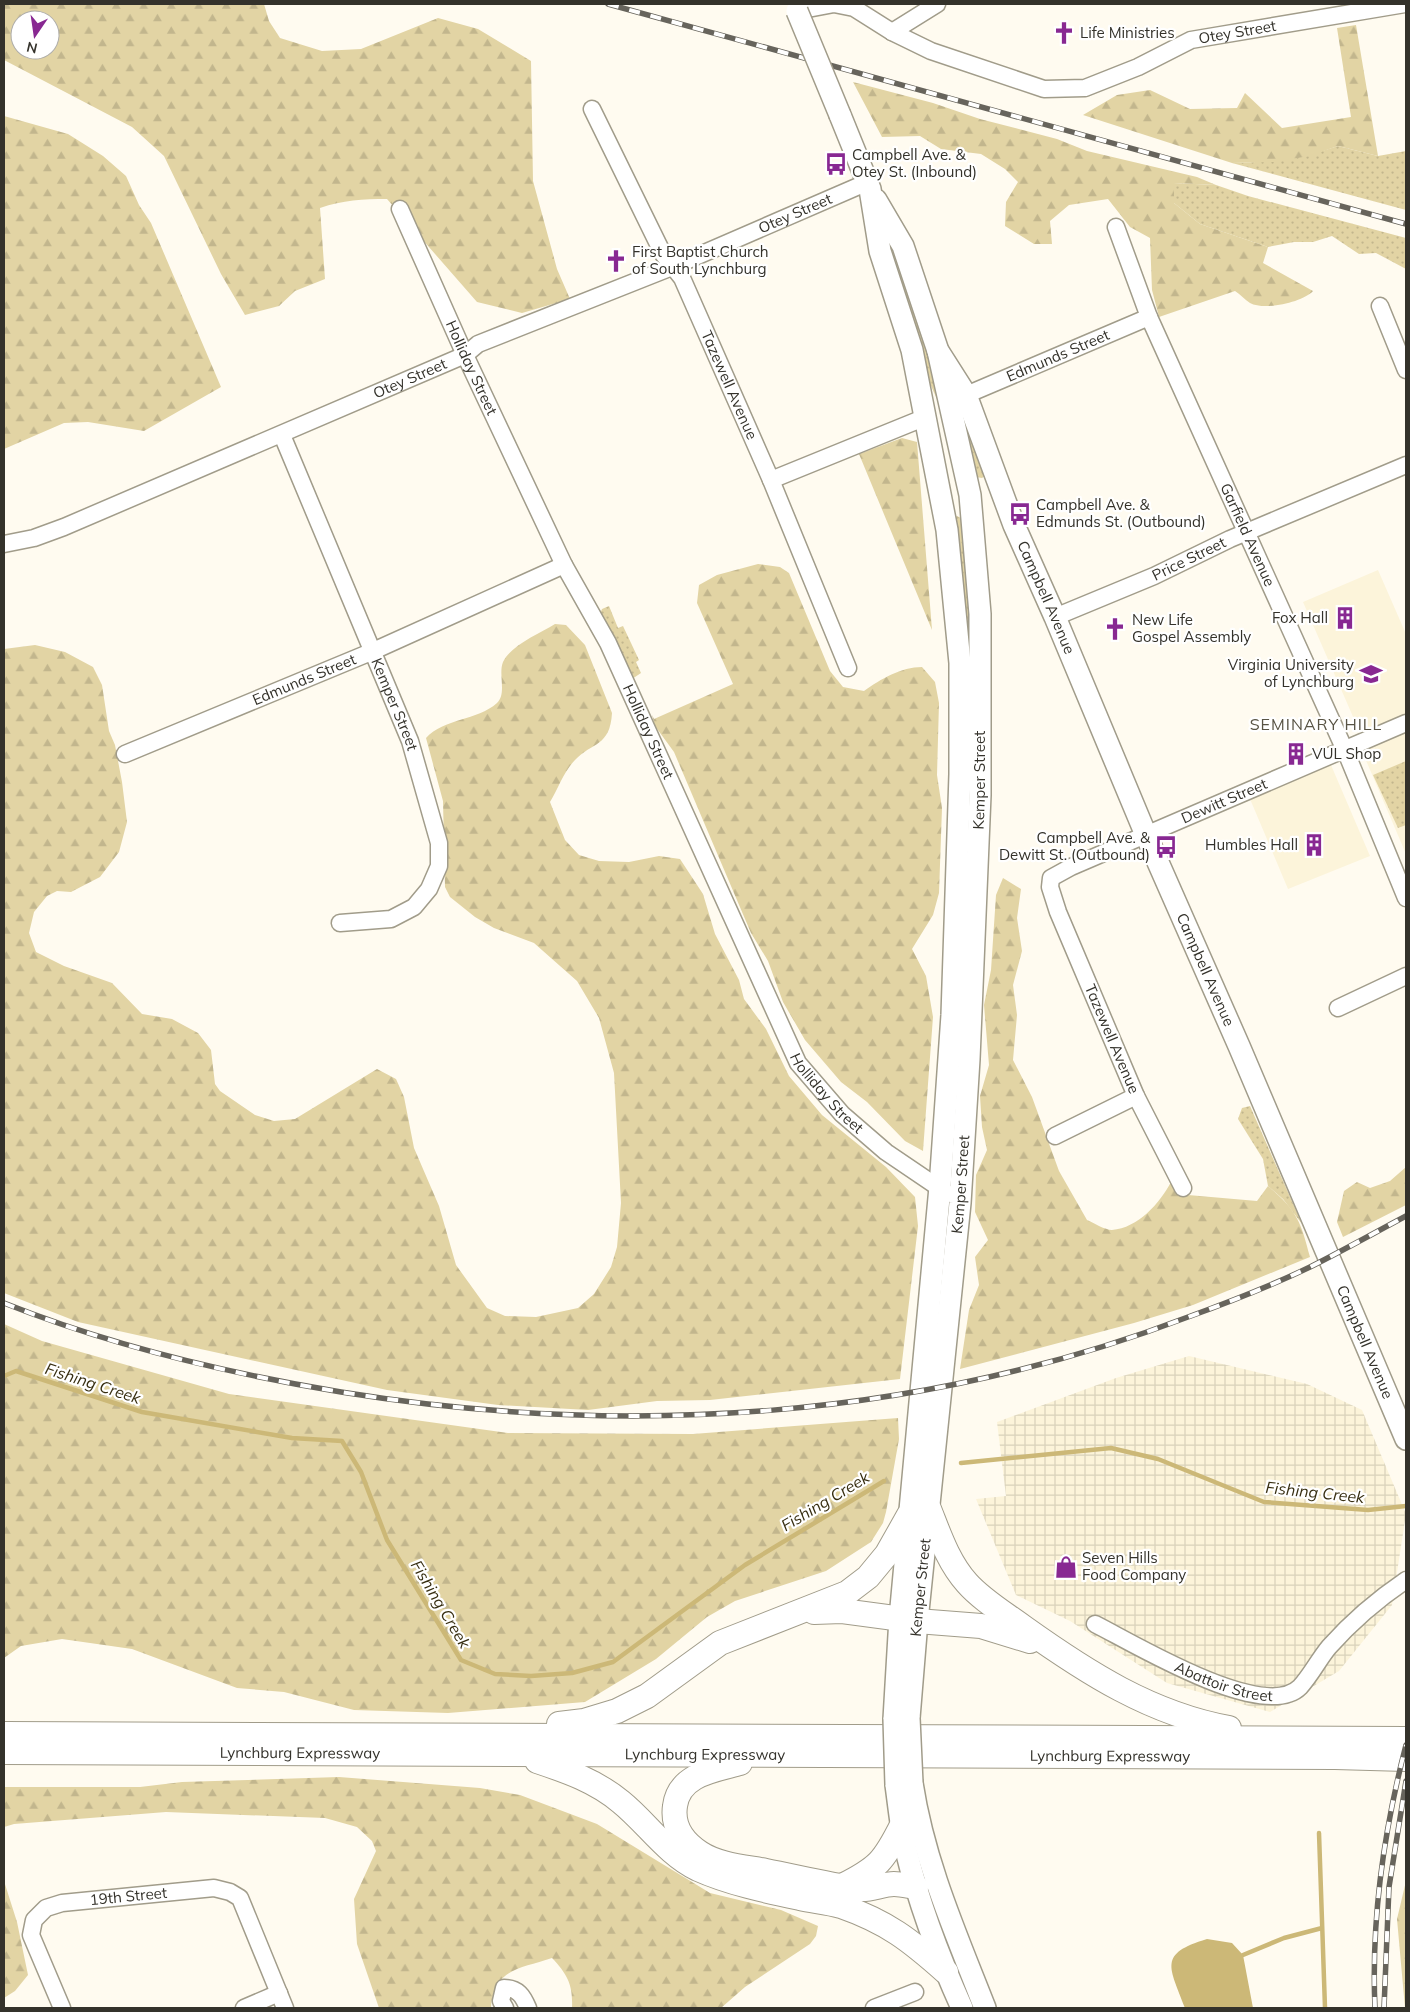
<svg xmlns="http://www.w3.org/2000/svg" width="1410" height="2012" font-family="Mulish,sans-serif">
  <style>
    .built { fill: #fcf4da }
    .industrial { fill: url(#industrial-grid) }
    .grass { fill: url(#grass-dots) }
    .forest { fill: url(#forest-firs); fill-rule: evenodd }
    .water { fill: #ccb877 }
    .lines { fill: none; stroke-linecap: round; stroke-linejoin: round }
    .stream { stroke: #ccb877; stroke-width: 4.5 }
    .minor-casing { stroke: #a19c8a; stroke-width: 19 }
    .major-casing { stroke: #a19c8a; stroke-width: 24 }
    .highway-casing { stroke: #a19c8a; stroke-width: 26 }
    .minor { stroke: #fff; stroke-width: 16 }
    .major { stroke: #fff; stroke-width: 21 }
    .highway { stroke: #fff; stroke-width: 24 }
    .rail-casing { stroke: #67645c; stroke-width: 5.5 }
    .rail { stroke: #fff; stroke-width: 4; stroke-dasharray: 11; stroke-linecap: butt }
    .major-bridge-casing { stroke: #a19c8a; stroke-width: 24; stroke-linecap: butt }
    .major-bridge { stroke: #fff; stroke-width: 21 }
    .labels { text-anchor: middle; stroke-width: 4.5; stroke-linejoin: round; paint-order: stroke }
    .street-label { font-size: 15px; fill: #34322b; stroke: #fff }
    .poi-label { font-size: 15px; fill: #34322b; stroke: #fff; text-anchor: start }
    .neighbourhood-label { font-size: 16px; letter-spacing: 1px; fill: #585344; stroke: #fff }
    .water-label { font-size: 16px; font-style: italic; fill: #372e11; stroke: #fff }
  </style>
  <defs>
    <pattern id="industrial-grid" width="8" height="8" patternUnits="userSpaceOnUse" patternTransform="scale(1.25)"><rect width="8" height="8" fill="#fcf4da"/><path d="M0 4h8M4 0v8" fill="none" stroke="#d9d2bb"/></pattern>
    <pattern id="grass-dots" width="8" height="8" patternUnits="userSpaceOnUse" patternTransform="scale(1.25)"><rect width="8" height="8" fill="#e2d4a4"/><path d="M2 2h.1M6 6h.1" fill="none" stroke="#c2b68d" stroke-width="1.8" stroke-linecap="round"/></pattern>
    <pattern id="forest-firs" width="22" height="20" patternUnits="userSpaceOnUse" patternTransform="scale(1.25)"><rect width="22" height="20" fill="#e2d4a4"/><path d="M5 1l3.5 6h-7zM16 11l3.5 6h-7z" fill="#c2b68d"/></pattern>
  </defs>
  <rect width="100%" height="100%" fill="#fffbf0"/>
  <path class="built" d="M1378,570L1406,634V715L1361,735L1303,602Z
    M1406,732V854L1362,751Z
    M1331,765L1370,856L1288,889L1250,799Z"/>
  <path class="industrial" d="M1189,1356L1307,1384L1362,1410L1406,1514L1392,1605L1339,1671L1270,1712L1167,1683L1070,1621L1016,1595L976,1499L1006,1496L997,1422L1116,1378Z"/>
  <path class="grass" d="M1338,146L1378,156L1406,151V210L1232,163C1270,162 1303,158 1338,146Z
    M1174,183L1216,185L1248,196L1406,238V269L1376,253L1359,254L1332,236L1313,242H1294L1268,247L1200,224L1174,203Z
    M900,269L922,324L940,406L924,370L897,273Z
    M963,418L985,476L982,478L976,477Z
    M957,516L963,519L970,590L973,696L954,517Z
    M609,606L618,628L623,626L639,660L636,662L641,673L632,679L600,614L602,609Z
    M1406,761V825L1398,828L1373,775Z
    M1250,1106L1302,1224L1283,1199L1268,1186L1263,1159L1238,1119L1242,1108Z"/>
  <path class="forest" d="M4,4H264L269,21L280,38L322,51L361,49L438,18L478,29L531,61L533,181L557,269L570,299L522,313L477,302L387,199C363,199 343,200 320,208L325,279L295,291L279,306L245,315L221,274L164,156L132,127L4,60ZM20,20H50V50H20Z
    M1356,25L1378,156L1338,146L1309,156L1273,162L1232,163L1083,115L1117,95L1150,90L1190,109L1237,108L1245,93L1282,128L1351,117L1337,28Z
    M853,82L933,103L980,119L1057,139L1087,151L1197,177L1216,185L1174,183V203L1200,224L1268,247L1263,263L1313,291C1303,302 1265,311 1250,303C1245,300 1240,294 1235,291L1159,317L1152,290L1150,238L1130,227L1108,199L1069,205L1050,221L1052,244H1034L1005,226L1006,202L1018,182L1005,169L981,154L941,149L920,136L882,137Z
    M4,116L68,134L103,156L126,176L139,205L151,223L221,387L144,431L88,422L64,423L4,449Z
    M902,438L917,442L932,630L859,454Z
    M758,564L780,567L789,573L830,671L843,687L864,691C881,679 901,667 922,667L935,682L939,703L937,775L942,808L939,893L933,915L912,949L926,976L933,1017L923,1151L905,1141L867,1102L841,1082L805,1040L783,1002L768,961L751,933L674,752L655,726L652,715L654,719L733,684L697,603L699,585L717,575Z
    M555,624L566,625L585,645L612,713C610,747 592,742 575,760C564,771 558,789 550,802L565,840L579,855L599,861L629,862L659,856L680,859L703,894L715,934L739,980L744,999L766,1029L789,1076L822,1115L886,1167L915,1197L918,1226L900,1379L710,1400L657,1401L588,1410L498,1405L387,1390L78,1322L4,1293V649L35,645L65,652L93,667L102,685L109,731L115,745L122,782L127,822L119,852L100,877L71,892L57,891L47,896L34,912L29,933L36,952L64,966L112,983L142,1014L172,1019L198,1033L211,1050L215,1084L220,1091L255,1115L274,1121L295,1119L377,1069L396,1079L404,1097L414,1148L439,1206L456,1265L487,1308L505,1316L536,1317L578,1308L594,1294L611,1267L617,1247L621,1203L614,1073L599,1018L577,981L534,943L494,928L475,917L450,897L445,887L443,801L426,738C444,718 477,721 497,703C507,694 498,674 503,662C511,645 539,634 555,624Z
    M1003,878L1021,889L1017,918L1022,951L1013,985L1017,1015L1013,1060L1032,1097L1059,1171L1087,1220C1094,1223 1105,1230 1112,1230C1138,1228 1160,1203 1171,1182L1188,1195L1257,1201L1268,1186C1297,1210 1301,1222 1310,1257L1193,1305L1134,1323L960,1369L969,1310L979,1285L975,1257L988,1240L975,1212L976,1175L987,1150L982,1127L980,1096L989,1065L984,1005L991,970L996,895Z
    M1406,1167V1205L1343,1237L1337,1222L1344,1191L1357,1182L1370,1188L1390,1181Z
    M4,1324L42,1341L229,1394L508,1433L693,1434L898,1418L899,1439L886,1512L883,1523L871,1542L826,1571L735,1601L707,1617L656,1659L585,1702L448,1713L354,1710L284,1692L237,1688L132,1649L62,1639L21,1646L4,1658Z
    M339,1777L480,1788L520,1795L597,1824L710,1893L781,1910L818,1926L816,1936L810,1944L745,1987L721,2008H572C573,1985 568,1975 552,1958C520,1969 494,1968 491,2008H379L357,1944L354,1899L376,1851L372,1841L357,1827L325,1818L166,1812L14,1824L4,1827V1787H140L182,1782Z
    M4,1881L17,1922L28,1975L15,1991L4,1998Z
    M1406,1881V2008H1405L1397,1919Z"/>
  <path class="water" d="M1207,1939L1232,1943L1243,1955L1253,2008H1185C1170,1967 1157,1954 1207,1939Z"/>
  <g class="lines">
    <path class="stream" d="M4,1376L16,1371L142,1412L292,1438L342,1441L361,1472L387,1540L461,1660L495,1674L531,1676L572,1673L613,1662L745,1565L884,1481
      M961,1463L1111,1448L1158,1459L1264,1502L1368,1510L1406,1506
      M1319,1833L1325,2008
      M1243,1955L1284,1938L1322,1928"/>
    <defs>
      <g id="minor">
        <path id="s1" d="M797,11L834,4L854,8L892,32L931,51L1044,89L1085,88L1138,67L1191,40L1405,4"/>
        <path d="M892,32L937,4"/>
        <path id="s2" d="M592,109L663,254L682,278L771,480L848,668"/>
        <path id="s3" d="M400,209L465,355L564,565L608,643L798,1063L842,1114L886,1152L948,1194"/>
        <path id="s4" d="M1116,227L1149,317L1348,757L1406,898"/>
        <path d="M1380,306L1406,370"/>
        <path id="s5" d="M966,395L1149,317"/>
        <path id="s6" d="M282,435L410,741L439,843V866L429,889L414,907L391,919L340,923"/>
        <path d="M771,480L926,417"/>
        <path id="s7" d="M4,544L34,538L64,527L465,355L478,344L672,267L868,182"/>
        <path id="s8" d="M1055,617L1154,576L1230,539L1406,465"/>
        <path id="s9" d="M125,754L371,652L564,565"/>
        <path d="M1338,1008L1406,976"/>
        <path d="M1055,1136L1136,1096"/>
        <path id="s10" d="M1183,1188L1136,1096L1058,912L1050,887L1051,878L1071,867L1406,723"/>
        <path id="s11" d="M1095,1624C1133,1643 1264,1723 1300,1687C1311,1675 1319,1659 1329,1647C1352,1621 1378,1599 1406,1580"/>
        <path id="s12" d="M62,2008L31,1935L34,1920L46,1908L62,1903L214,1888L230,1892L240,1898L285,2008"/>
        <path d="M244,2008L279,1993"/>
        <path d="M505,2008L501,2001L504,1988C518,1988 523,1996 528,2008"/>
        <path d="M874,2008L915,1992"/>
      </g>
      <g id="major">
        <path d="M840,115L870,189L880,251L912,350L947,530L960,663V774L952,1015L940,1187L900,1618L894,1719"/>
        <path id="s13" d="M876,200L903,246L938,351L966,395L1014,525L1055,617L1146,835L1239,1046L1406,1439"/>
        <path id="s14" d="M909,1718L917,1621L960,1203L969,1059L980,795V614L970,495L938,351"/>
        <path d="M912,1783C924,1862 956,1934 985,2008"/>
        <path d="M896,1785C899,1806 901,1829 906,1850C919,1904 939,1957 962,2008"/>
      </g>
      <g id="highway">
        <path d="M929,1509C939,1534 948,1562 967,1583C982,1600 1004,1613 1023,1627C1086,1672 1151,1714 1229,1728"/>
        <path d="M814,1612L842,1611L917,1621L981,1626L1030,1641"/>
        <path d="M559,1724L584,1721L617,1711L647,1696L720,1643L847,1593L868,1577L887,1554L909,1515"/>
        <path d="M4,1734L1406,1739"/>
        <path id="s15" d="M4,1752L1335,1757L1406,1759"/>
        <path d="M537,1761C567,1771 596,1781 621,1802C647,1823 667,1854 698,1869C729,1883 767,1891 800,1898C813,1901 828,1902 841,1906C887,1922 910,1940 946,1972"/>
        <path d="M740,1763C715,1770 679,1774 675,1806C672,1826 683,1842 700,1853C718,1865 745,1867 766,1871C797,1877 828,1885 860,1889C871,1890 883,1884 894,1884C901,1884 909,1886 916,1887"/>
        <path d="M842,1886C878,1868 884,1861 902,1825"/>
      </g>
    </defs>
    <use href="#minor" class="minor-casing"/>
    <use href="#major" class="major-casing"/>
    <use href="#highway" class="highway-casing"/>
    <use href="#minor" class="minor"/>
    <use href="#major" class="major"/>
    <use href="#highway" class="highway"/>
    <defs>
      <path id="rail" d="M608,4L1406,224
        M4,1303C112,1346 226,1373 341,1392C626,1438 918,1420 1188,1317C1229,1302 1271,1286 1310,1267C1342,1251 1374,1233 1406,1216
        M1375,2008C1371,1920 1384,1830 1406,1745
        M1384,2008L1389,1887L1406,1781"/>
    </defs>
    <use href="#rail" class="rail-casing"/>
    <use href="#rail" class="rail"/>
    <defs>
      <path id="major-bridge" d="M797,11L840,115
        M909,1718L912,1783
        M894,1719L896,1785"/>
    </defs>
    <use href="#major-bridge" class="major-bridge-casing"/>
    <use href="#major-bridge" class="major-bridge"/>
  </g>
  <defs>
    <symbol id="church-bare" viewBox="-9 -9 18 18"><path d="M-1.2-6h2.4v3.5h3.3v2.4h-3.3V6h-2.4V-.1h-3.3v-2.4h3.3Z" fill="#882892" stroke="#fff" stroke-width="2.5" paint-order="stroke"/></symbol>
    <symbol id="bus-bare" viewBox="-9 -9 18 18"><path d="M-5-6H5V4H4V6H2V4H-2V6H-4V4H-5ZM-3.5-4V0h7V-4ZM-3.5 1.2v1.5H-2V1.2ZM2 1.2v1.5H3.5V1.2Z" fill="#882892" stroke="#fff" stroke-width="2.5" paint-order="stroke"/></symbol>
    <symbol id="building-bare" viewBox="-9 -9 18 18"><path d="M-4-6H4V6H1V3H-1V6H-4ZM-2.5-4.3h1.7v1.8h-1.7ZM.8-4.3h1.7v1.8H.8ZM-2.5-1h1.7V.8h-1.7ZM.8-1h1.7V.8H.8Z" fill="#882892" stroke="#fff" stroke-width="2.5" paint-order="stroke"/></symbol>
    <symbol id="university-bare" viewBox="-9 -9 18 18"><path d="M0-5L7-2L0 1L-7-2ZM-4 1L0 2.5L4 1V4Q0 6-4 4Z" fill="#882892" stroke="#fff" stroke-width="2.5" paint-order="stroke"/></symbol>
    <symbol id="shop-bare" viewBox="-9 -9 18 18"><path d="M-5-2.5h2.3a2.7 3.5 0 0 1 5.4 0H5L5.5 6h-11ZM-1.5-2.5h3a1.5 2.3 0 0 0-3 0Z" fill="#882892" stroke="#fff" stroke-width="2.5" paint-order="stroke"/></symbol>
  </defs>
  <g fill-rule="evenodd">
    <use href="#church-bare" x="1048" y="17" width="32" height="32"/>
    <use href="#bus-bare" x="820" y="148" width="32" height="32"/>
    <use href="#church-bare" x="600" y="245" width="32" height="32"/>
    <use href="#bus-bare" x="1004" y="498" width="32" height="32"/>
    <use href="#building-bare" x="1329" y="602" width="32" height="32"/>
    <use href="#church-bare" x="1099" y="613" width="32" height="32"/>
    <use href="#university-bare" x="1355" y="658" width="32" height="32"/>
    <use href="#building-bare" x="1280" y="738" width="32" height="32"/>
    <use href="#building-bare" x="1298" y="829" width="32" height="32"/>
    <use href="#bus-bare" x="1150" y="831" width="32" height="32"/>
    <use href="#shop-bare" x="1050" y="1551" width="32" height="32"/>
  </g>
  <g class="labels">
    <g class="street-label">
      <text dy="5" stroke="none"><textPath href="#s1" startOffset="470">Otey Street</textPath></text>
      <text dy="5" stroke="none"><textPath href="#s7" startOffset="859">Otey Street</textPath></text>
      <text dy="5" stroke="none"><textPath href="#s5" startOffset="100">Edmunds Street</textPath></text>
      <text dy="5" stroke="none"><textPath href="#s3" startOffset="174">Holliday Street</textPath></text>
      <text dy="5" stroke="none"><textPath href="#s7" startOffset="439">Otey Street</textPath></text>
      <text dy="5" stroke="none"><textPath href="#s2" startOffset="309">Tazewell Avenue</textPath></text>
      <text dy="5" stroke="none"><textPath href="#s4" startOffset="335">Garfield Avenue</textPath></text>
      <text dy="5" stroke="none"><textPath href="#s8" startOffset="146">Price Street</textPath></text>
      <text dy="5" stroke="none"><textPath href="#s13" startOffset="434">Campbell Avenue</textPath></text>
      <text dy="5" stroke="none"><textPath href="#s9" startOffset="194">Edmunds Street</textPath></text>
      <text dy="5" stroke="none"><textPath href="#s6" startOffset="292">Kemper Street</textPath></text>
      <text dy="5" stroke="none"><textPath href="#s3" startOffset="579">Holliday Street</textPath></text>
      <text dy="5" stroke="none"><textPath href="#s14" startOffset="941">Kemper Street</textPath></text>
      <text dy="5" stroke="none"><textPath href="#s10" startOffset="528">Dewitt Street</textPath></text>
      <text dy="5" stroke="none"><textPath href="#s13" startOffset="839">Campbell Avenue</textPath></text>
      <text transform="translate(1112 1039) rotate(67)" y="5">Tazewell Avenue</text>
      <text dy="5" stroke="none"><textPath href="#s3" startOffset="984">Holliday Street</textPath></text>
      <text dy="5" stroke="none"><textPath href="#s14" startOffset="536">Kemper Street</textPath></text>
      <text dy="5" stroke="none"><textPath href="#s13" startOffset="1244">Campbell Avenue</textPath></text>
      <text dy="5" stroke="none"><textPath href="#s14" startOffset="131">Kemper Street</textPath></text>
      <text dy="5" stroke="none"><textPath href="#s11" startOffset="142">Abattoir Street</textPath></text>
      <text dy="5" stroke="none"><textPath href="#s15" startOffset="296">Lynchburg Expressway</textPath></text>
      <text dy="5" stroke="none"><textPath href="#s15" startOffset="701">Lynchburg Expressway</textPath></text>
      <text dy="5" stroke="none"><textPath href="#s15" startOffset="1106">Lynchburg Expressway</textPath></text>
      <text dy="5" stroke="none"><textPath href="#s12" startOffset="195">19th Street</textPath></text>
    </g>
    <g class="poi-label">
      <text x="1080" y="38">Life Ministries</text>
      <text x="852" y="160">Campbell Ave. &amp;<tspan x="852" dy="17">Otey St. (Inbound)</tspan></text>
      <text x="632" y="257">First Baptist Church<tspan x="632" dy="17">of South Lynchburg</tspan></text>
      <text x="1036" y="510">Campbell Ave. &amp;<tspan x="1036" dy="17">Edmunds St. (Outbound)</tspan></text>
      <text x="1328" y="623" text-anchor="end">Fox Hall</text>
      <text x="1132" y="625">New Life<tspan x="1132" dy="17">Gospel Assembly</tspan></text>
      <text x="1354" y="670" text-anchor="end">Virginia University<tspan x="1354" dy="17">of Lynchburg</tspan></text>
      <text x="1312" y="759">VUL Shop</text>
      <text x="1150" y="843" text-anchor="end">Campbell Ave. &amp;<tspan x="1150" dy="17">Dewitt St. (Outbound)</tspan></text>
      <text x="1298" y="850" text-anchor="end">Humbles Hall</text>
      <text x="1082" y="1563">Seven Hills<tspan x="1082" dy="17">Food Company</tspan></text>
    </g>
    <g class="neighbourhood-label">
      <text x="1316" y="730">SEMINARY HILL</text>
    </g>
    <g class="water-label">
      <text transform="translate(93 1383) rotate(18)" y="6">Fishing Creek</text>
      <text transform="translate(1315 1492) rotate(6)" y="6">Fishing Creek</text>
      <text transform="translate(825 1501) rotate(-31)" y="6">Fishing Creek</text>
      <text transform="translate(441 1604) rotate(59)" y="6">Fishing Creek</text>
    </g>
  </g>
  <rect width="1410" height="2012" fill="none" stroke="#34322b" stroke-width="10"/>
  <g transform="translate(35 35) rotate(193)"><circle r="24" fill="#ffffff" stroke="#aeadaa"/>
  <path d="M0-4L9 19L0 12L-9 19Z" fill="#882892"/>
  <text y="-8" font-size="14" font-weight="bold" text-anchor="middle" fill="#34322b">N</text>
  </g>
</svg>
